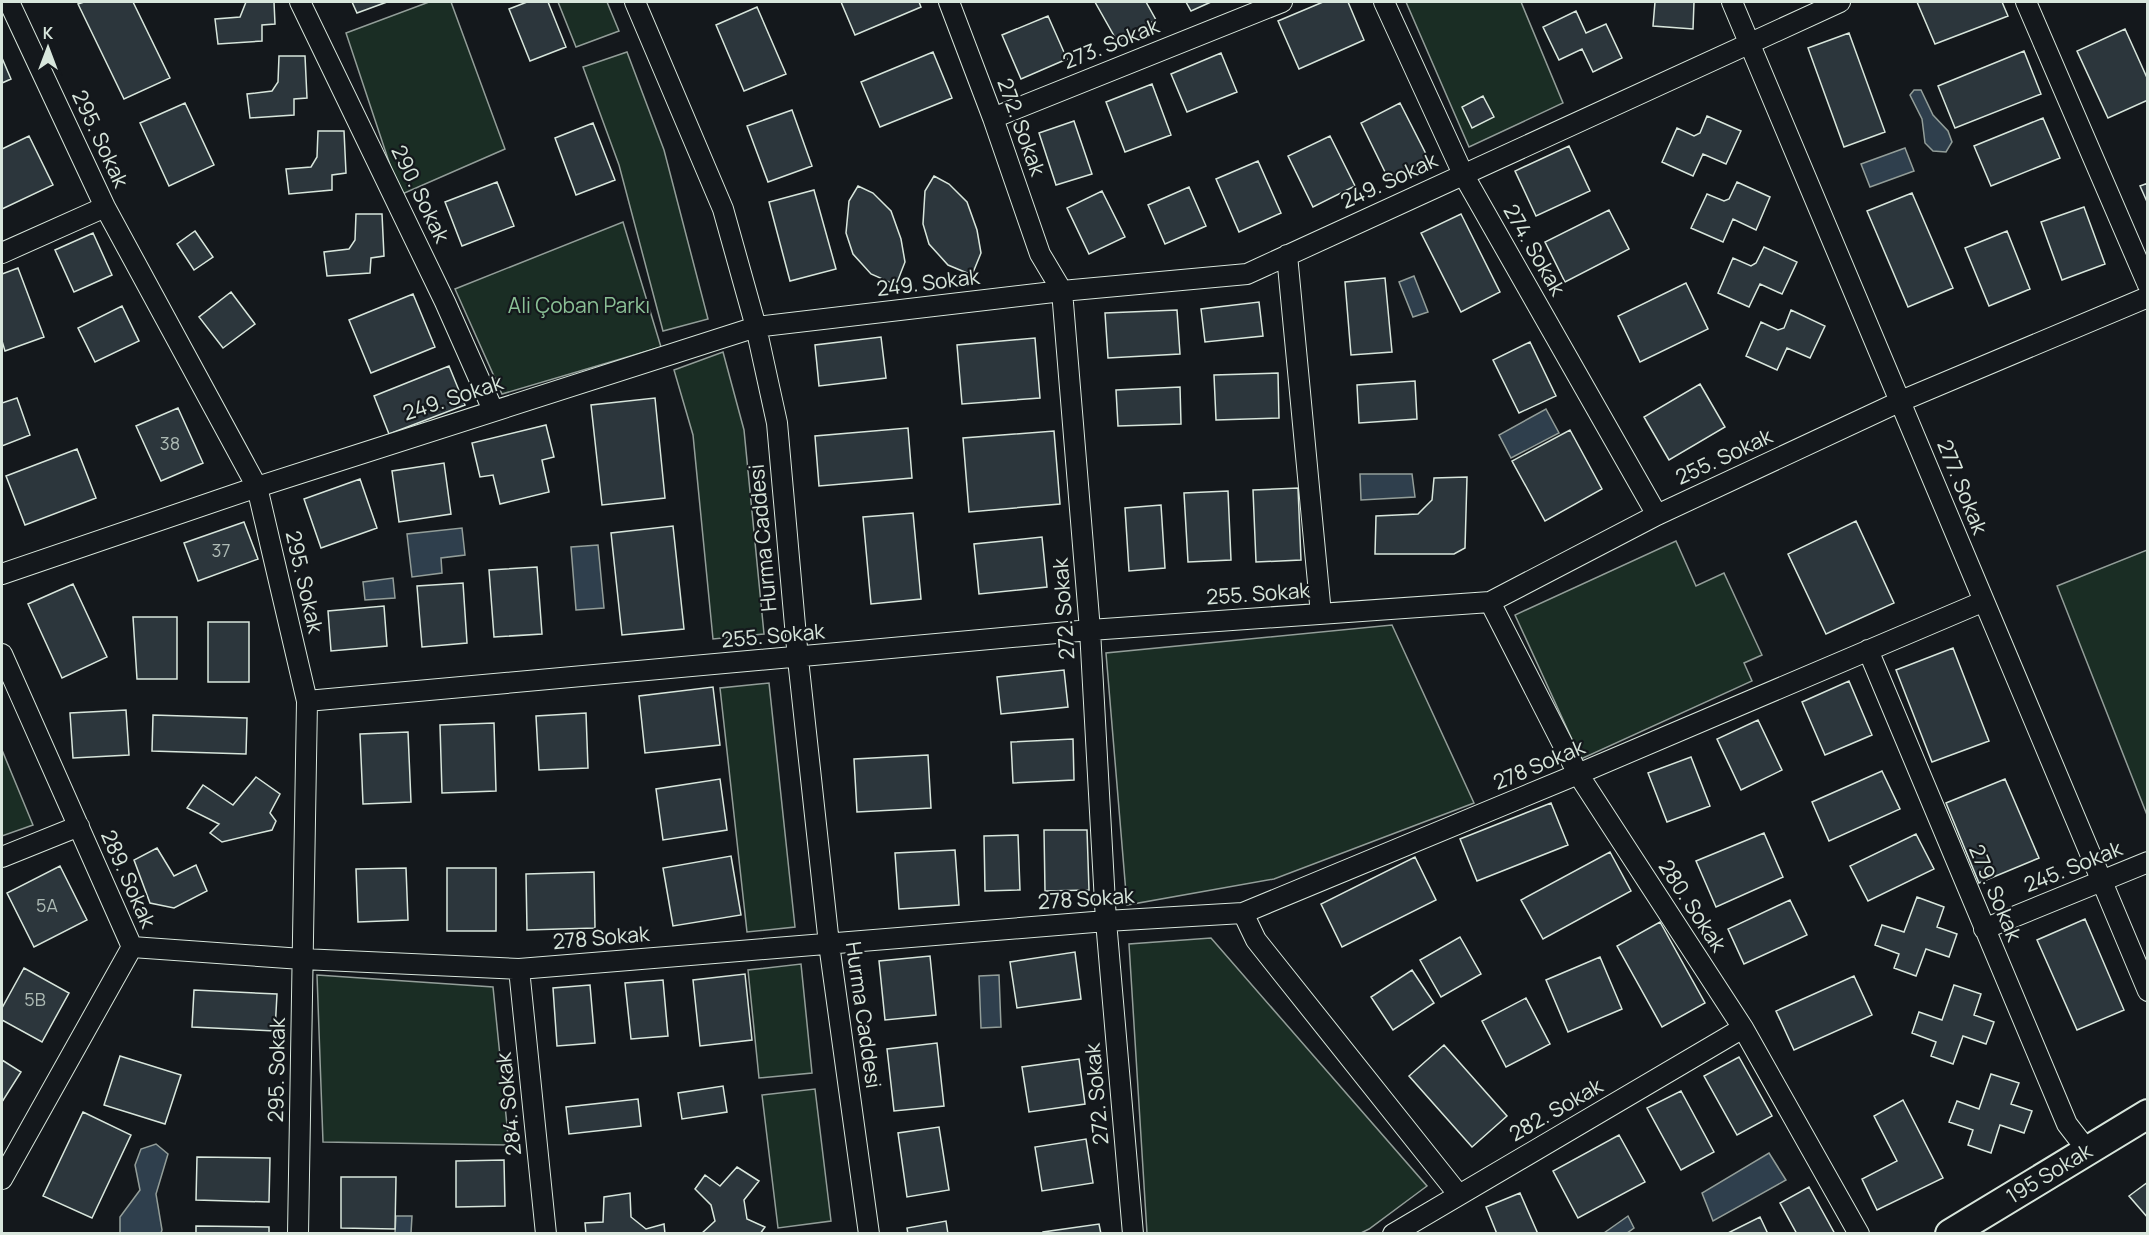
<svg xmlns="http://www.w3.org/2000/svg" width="2149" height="1235" font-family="Manrope,sans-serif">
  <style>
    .green { fill: #1a2d24; stroke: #939e99; stroke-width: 1.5 }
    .water { fill: #2f3f4d; stroke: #939e99; stroke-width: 1.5 }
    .building { fill: #2c363c; stroke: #d8e6dc; stroke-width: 1.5 }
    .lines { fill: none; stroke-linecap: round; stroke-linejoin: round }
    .street-casing { stroke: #d8e6dc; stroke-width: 22 }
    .secondary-casing { stroke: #d8e6dc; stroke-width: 32 }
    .street { stroke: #14181c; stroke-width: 20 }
    .secondary { stroke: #14181c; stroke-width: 28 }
    .labels { text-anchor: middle; stroke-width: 4.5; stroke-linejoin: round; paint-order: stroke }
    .number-label { font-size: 18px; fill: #adbab4 }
    .street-label { font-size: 21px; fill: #d8e6dc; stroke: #14181c }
    .park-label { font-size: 21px; fill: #8ac095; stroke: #14181c }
  </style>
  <rect width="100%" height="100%" fill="#14181c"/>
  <path class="green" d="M429,2H451L505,149L400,195L346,33Z
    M558,2H607L619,31L576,47Z
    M1406,2H1521L1563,103L1469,147Z
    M627,52L664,150L708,319L663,331L619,165L583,67Z
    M623,222L661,347L502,394L455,289Z
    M723,352L744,430L764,634L713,639L693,435L674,370Z
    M1676,541L1696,586L1724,573L1762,655L1744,663L1752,681L1581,759L1515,615Z
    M2147,550V815L2057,586Z
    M1392,625L1474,803L1274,879L1127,905L1106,653Z
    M769,683L795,927L747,932L720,688Z
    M2,750L33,825L2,836Z
    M1211,938L1427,1186L1369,1229L1359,1234L1147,1233L1129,944Z
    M801,964L812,1073L759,1078L748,970Z
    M317,975L493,987L509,1145L323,1142Z
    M815,1089L831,1221L778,1228L762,1095Z"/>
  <path class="water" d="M1914,90H1921L1933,115L1948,131L1952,142L1946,152L1933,151L1925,143L1922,119L1910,95Z
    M1905,148L1914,171L1870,187L1861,164Z
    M1414,276L1428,312L1413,317L1399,282Z
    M1546,409L1559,433L1511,458L1499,435Z
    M1360,474H1412L1415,497L1361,500Z
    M462,528L465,555L441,558L442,573L412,577L407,534Z
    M598,545L604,608L576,610L571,547Z
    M393,578L395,598L365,600L363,582Z
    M999,975L1001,1027L981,1028L979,976Z
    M156,1144L168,1154L156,1194L162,1230L161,1233H120V1217L140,1190L135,1165L141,1149Z
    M1769,1153L1786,1180L1713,1221L1702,1193Z
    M396,1216H412L411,1233H395Z
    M1628,1216L1634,1228L1627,1233H1604Z"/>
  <path class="building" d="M84,2H133L170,78L124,99L78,4Z
    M246,2H274L275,24L262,25V41L218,44L215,19L240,17Z
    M352,2H387L357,13Z
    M527,2H548L566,47L530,61L509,9Z
    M841,2H919L921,7L855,35Z
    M1095,2H1146L1156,20L1117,41Z
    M1186,2H1211L1191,11Z
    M1323,2H1348L1364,40L1299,69L1278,21Z
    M1655,2H1694L1693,29L1653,26Z
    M1917,2H2002L2008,16L1935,44Z
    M757,7L786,74L744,91L716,25Z
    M1576,11L1586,33L1606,24L1622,58L1593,72L1582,49L1559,60L1543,27Z
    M1048,16L1067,59L1021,79L1002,35Z
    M2125,29L2148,80V100L2108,118L2077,51Z
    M1849,33L1885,132L1844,147L1808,48Z
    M2024,51L2041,94L1955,128L1938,86Z
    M933,52L952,98L880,127L861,82Z
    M1221,53L1237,92L1187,112L1171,74Z
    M279,56H305L307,98L294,99V115L250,118L247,94L272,91L278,82Z
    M2,58L11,79L2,83Z
    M1152,84L1171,135L1125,152L1106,102Z
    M1483,96L1494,117L1472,128L1462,107Z
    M185,103L214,165L169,186L140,123Z
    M1400,103L1428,158L1388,178L1361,123Z
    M792,110L812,166L768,182L747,126Z
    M1707,116L1741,131L1726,164L1703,154L1693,176L1662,162L1677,128L1694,136L1700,133Z
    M2043,118L2060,158L1991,186L1974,146Z
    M1074,121L1092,174L1056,185L1039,133Z
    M593,123L615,180L576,195L555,138Z
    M318,131H344L346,173L332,175V190L289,194L286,169L311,167L317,157Z
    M29,136L53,185L2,209V149Z
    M1330,136L1355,186L1313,207L1288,156Z
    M1569,146L1590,191L1536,216L1515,171Z
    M1258,161L1281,213L1239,232L1216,179Z
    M934,176L949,184L967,202L977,230L981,253L972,275L948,265L929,244L923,224L925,191Z
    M497,182L514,226L462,246L445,202Z
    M1737,182L1770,197L1756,230L1733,219L1723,242L1691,228L1707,194L1724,201L1729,199Z
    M2148,183V204L2140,186Z
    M858,186L873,193L891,211L901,239L905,262L896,285L871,274L853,254L846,233L849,201Z
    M1189,187L1206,226L1165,244L1148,205Z
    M814,190L836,269L790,281L769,202Z
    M1102,191L1125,237L1089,254L1067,208Z
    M1912,193L1953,288L1908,307L1867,211Z
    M2084,207L2105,264L2062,280L2041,222Z
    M1609,210L1629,249L1565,282L1545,242Z
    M356,214H382L384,256L371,258L370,273L327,276L324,252L349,249L355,240Z
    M1461,214L1500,292L1461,312L1421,233Z
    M195,231L213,257L194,270L177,244Z
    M2007,231L2030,289L1989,306L1965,248Z
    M93,233L112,275L74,292L55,250Z
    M1764,247L1797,262L1782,294L1760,284L1749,307L1718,293L1733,258L1751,266L1756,263Z
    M18,268L44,337L5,351L2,341V274Z
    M1385,278L1392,352L1351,355L1345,282Z
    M1686,283L1708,329L1640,362L1618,316Z
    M231,292L255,324L223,348L199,317Z
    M413,294L435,347L371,373L349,320Z
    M1259,302L1263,336L1205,342L1201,309Z
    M122,306L139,341L95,362L78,328Z
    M1177,310L1180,354L1108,358L1105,313Z
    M1791,310L1825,326L1810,358L1787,348L1777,370L1746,356L1761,322L1778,330L1784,328Z
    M881,337L886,378L819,386L815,345Z
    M1035,338L1040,398L962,404L957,345Z
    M1530,342L1556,396L1519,413L1493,360Z
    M449,366L465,405L389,434L374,396Z
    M1278,373L1279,418L1216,420L1214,375Z
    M1415,381L1417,419L1359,423L1357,385Z
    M1700,384L1725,427L1669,460L1644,417Z
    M1180,387L1181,424L1118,426L1116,390Z
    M17,398L30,435L2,446V403Z
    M655,398L665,498L602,505L591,405Z
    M178,408L203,463L161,481L136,426Z
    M546,425L554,457L542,460L549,492L500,504L493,475L480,477L472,443Z
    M908,428L912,478L819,486L815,436Z
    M1570,430L1602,489L1545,521L1512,461Z
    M1054,431L1060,504L969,512L963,438Z
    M77,449L96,498L25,525L6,476Z
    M444,463L451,514L399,522L392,471Z
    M1467,477L1465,548L1454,554H1375L1376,516L1418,514L1432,500L1434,478Z
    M360,479L377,528L321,548L304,499Z
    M1298,488L1301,560L1256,562L1253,490Z
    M1228,491L1231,560L1188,562L1184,493Z
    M1161,505L1165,568L1129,571L1125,508Z
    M913,513L921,599L871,604L863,517Z
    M1856,521L1894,603L1826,634L1788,554Z
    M244,522L258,559L198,581L184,543Z
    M673,526L684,629L622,635L611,533Z
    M1042,537L1047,587L979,594L974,544Z
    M537,567L542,634L494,637L489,570Z
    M463,583L467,643L422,647L417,586Z
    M73,584L107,657L62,678L28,604Z
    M384,606L387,646L331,651L328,611Z
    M133,617H177V679H137Z
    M208,622H249V682H208Z
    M1953,648L1989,741L1932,762L1896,670Z
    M1064,670L1068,707L1001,714L997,677Z
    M1849,681L1872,735L1825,755L1802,702Z
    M713,687L720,745L645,753L639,696Z
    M126,710L129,755L73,758L70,713Z
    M586,713L588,768L539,770L536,716Z
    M153,715L247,718L246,754L152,751Z
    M1758,720L1782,770L1741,790L1717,739Z
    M494,723L496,791L442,793L440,725Z
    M408,732L411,802L363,804L360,734Z
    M1073,739L1074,780L1013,783L1011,742Z
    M928,755L931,808L857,812L854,759Z
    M1691,757L1710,806L1667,822L1648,773Z
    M1882,771L1900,809L1829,841L1812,802Z
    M256,777L280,794L270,813L276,821L272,830L222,842L210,833L219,824L187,808L203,785L233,805Z
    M720,779L727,830L663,840L656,789Z
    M2005,779L2039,858L1979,883L1946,803Z
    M1551,803L1568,845L1477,881L1460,839Z
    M1044,830H1087L1089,890L1045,891Z
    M1764,833L1783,877L1716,907L1696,861Z
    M1916,834L1934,869L1868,901L1850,866Z
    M1018,835L1020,890L985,891L984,836Z
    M157,848L174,876L196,865L207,891L174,908L150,903L134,860Z
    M955,850L959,905L899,909L895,853Z
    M1610,852L1631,891L1543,939L1521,900Z
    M731,856L741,915L673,926L663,868Z
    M1415,857L1436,900L1342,947L1321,904Z
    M60,866L87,920L34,947L7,893Z
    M406,868L408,920L358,922L356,869Z
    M447,868H496V931H447Z
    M594,872L595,928L527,930L526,874Z
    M1917,897L1944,907L1937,927L1957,934L1949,957L1926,949L1916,976L1894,968L1899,954L1875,945L1882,925L1904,932Z
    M1790,900L1807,935L1744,964L1728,929Z
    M2085,919L2124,1010L2077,1030L2037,940Z
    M1660,922L1705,1003L1662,1027L1617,946Z
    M1460,937L1481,974L1441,997L1420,960Z
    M1075,952L1081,999L1017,1008L1010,962Z
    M930,956L936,1015L885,1020L879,961Z
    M1600,957L1622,1009L1568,1032L1546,980Z
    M24,968L69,993L42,1042L2,1020V1008Z
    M1412,970L1434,1003L1393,1030L1371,997Z
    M745,974L752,1040L700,1046L693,980Z
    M1854,976L1872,1015L1794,1050L1776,1011Z
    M663,980L668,1036L631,1039L625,983Z
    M590,985L595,1043L557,1046L553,988Z
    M1954,985L1981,994L1974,1015L1994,1022L1986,1044L1963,1036L1953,1064L1931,1056L1936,1042L1912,1033L1919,1012L1942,1020Z
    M194,990L277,994L275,1031L192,1027Z
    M1526,998L1550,1044L1506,1067L1482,1021Z
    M937,1043L944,1106L894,1111L887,1049Z
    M1444,1045L1507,1116L1472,1147L1409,1076Z
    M120,1056L181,1075L165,1124L104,1105Z
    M1739,1057L1772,1116L1737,1135L1704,1076Z
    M1079,1059L1085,1104L1029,1112L1022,1067Z
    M2,1060L21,1072L2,1102Z
    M1991,1074L2019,1083L2011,1104L2032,1111L2024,1133L2000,1125L1991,1153L1968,1145L1973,1130L1949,1122L1957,1101L1979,1109Z
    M723,1086L727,1112L682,1119L678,1093Z
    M1681,1091L1714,1152L1681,1170L1647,1108Z
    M638,1099L641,1126L569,1134L566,1107Z
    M1903,1100L1943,1178L1877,1210L1862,1179L1897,1161L1874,1116Z
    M83,1112L131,1135L92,1218L43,1196Z
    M939,1127L949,1190L907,1197L898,1133Z
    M1619,1135L1645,1182L1578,1218L1553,1171Z
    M1086,1139L1093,1183L1042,1191L1035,1147Z
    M197,1157L270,1158L269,1202L196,1200Z
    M504,1160L505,1206L456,1207V1161Z
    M737,1167L759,1181L744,1200L747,1219L765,1227L760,1234H701L715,1221L711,1205L695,1189L705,1175L720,1186Z
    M341,1177H396L395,1229L341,1228Z
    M2148,1182V1218L2129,1196Z
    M1809,1187L1835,1234H1797L1780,1203Z
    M630,1193L631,1217L646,1229L664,1224L665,1234H586L585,1223L603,1222L604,1197Z
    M1520,1193L1538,1234H1497L1486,1207Z
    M1760,1217L1768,1234H1726Z
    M946,1221L948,1234H908L907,1228Z
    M1099,1224L1101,1234H1043V1232Z
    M196,1226L269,1227V1234H196Z"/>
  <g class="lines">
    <defs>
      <path id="street" d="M9,2L105,207L257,487L307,701L298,1234
        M300,2L445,302L493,410
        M635,2L723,209L756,327L777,423L798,659L829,944L869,1234
        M949,2L993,118L1040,254L1062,291L1090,630L1106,921L1133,1234
        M1384,2L1463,174L1657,515
        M1732,2L2148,991
        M2026,2L2148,285
        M993,118L1282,2
        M2,253L105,207
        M1287,255L1321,614
        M2,574L257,487L756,327L1062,291L1247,274L1840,2
        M1490,602L1578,774L1743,1028L1859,1234
        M1868,650L2067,1124L2087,1150
        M2,654L132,947L2,1179
        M307,701L1090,630L1490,602L1657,515L1901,401L2148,297
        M2,857L79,826
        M1243,913L1256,940L1459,1195
        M1984,929L2148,862
        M132,947L302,959L519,969L1106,921L1243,913L1578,774L1982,602
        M519,969L546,1234
        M1393,1234L1743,1028"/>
      <g id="secondary">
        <path id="s1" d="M1950,1234L2148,1114"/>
      </g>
    </defs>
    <use href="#street" class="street-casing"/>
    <use href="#secondary" class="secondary-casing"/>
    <use href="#street" class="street"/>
    <use href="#secondary" class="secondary"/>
  </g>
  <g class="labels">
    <g class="number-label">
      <text x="170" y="450">38</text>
      <text x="221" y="557">37</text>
      <text x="47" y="912">5A</text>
      <text x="35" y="1006">5B</text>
    </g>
    <g class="street-label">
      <text transform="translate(1111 44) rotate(-22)" y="7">273. Sokak</text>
      <text transform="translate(1021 127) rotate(70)" y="7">272. Sokak</text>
      <text transform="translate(100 139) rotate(65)" y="7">295. Sokak</text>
      <text transform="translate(1389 181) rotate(-25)" y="7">249. Sokak</text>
      <text transform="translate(420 194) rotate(64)" y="7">290. Sokak</text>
      <text transform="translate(1534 250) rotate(60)" y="7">274. Sokak</text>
      <text transform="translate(928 283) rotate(-7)" y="7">249. Sokak</text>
      <text transform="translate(453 398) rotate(-18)" y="7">249. Sokak</text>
      <text transform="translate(1724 457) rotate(-25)" y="7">255. Sokak</text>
      <text transform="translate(1962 487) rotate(68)" y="7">277. Sokak</text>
      <text transform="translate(763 538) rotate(-95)" y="7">Hurma Caddesi</text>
      <text transform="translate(304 582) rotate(77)" y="7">295. Sokak</text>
      <text transform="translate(1258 594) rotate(-4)" y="7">255. Sokak</text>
      <text transform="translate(1064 609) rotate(-94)" y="7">272. Sokak</text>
      <text transform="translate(773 636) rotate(-5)" y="7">255. Sokak</text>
      <text transform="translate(1539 765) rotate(-23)" y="7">278 Sokak</text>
      <text transform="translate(2073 867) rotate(-22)" y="7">245. Sokak</text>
      <text transform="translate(128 879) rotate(66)" y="7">289. Sokak</text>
      <text transform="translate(1995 893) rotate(67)" y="7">279. Sokak</text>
      <text transform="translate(1086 899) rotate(-4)" y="7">278 Sokak</text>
      <text transform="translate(1692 906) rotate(57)" y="7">280. Sokak</text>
      <text transform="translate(601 938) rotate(-5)" y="7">278 Sokak</text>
      <text transform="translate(863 1015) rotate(82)" y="7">Hurma Caddesi</text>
      <text transform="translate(277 1070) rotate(-89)" y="7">295. Sokak</text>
      <text transform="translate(1097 1094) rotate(-95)" y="7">272. Sokak</text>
      <text transform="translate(509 1104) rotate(-96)" y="7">284. Sokak</text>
      <text transform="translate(1556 1110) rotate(-30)" y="7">282. Sokak</text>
      <text dy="7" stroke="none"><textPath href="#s1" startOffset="116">195 Sokak</textPath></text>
    </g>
    <g class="park-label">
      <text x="579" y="313">Ali Çoban Parkı</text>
    </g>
  </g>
  <rect width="2149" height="1235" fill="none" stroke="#d8e6dc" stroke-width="6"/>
  <g transform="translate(48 48)" stroke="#14181c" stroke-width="4.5" paint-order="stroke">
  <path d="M0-4.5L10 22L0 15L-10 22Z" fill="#d8e6dc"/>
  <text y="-9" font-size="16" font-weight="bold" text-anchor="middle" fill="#d8e6dc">K</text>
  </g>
</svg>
